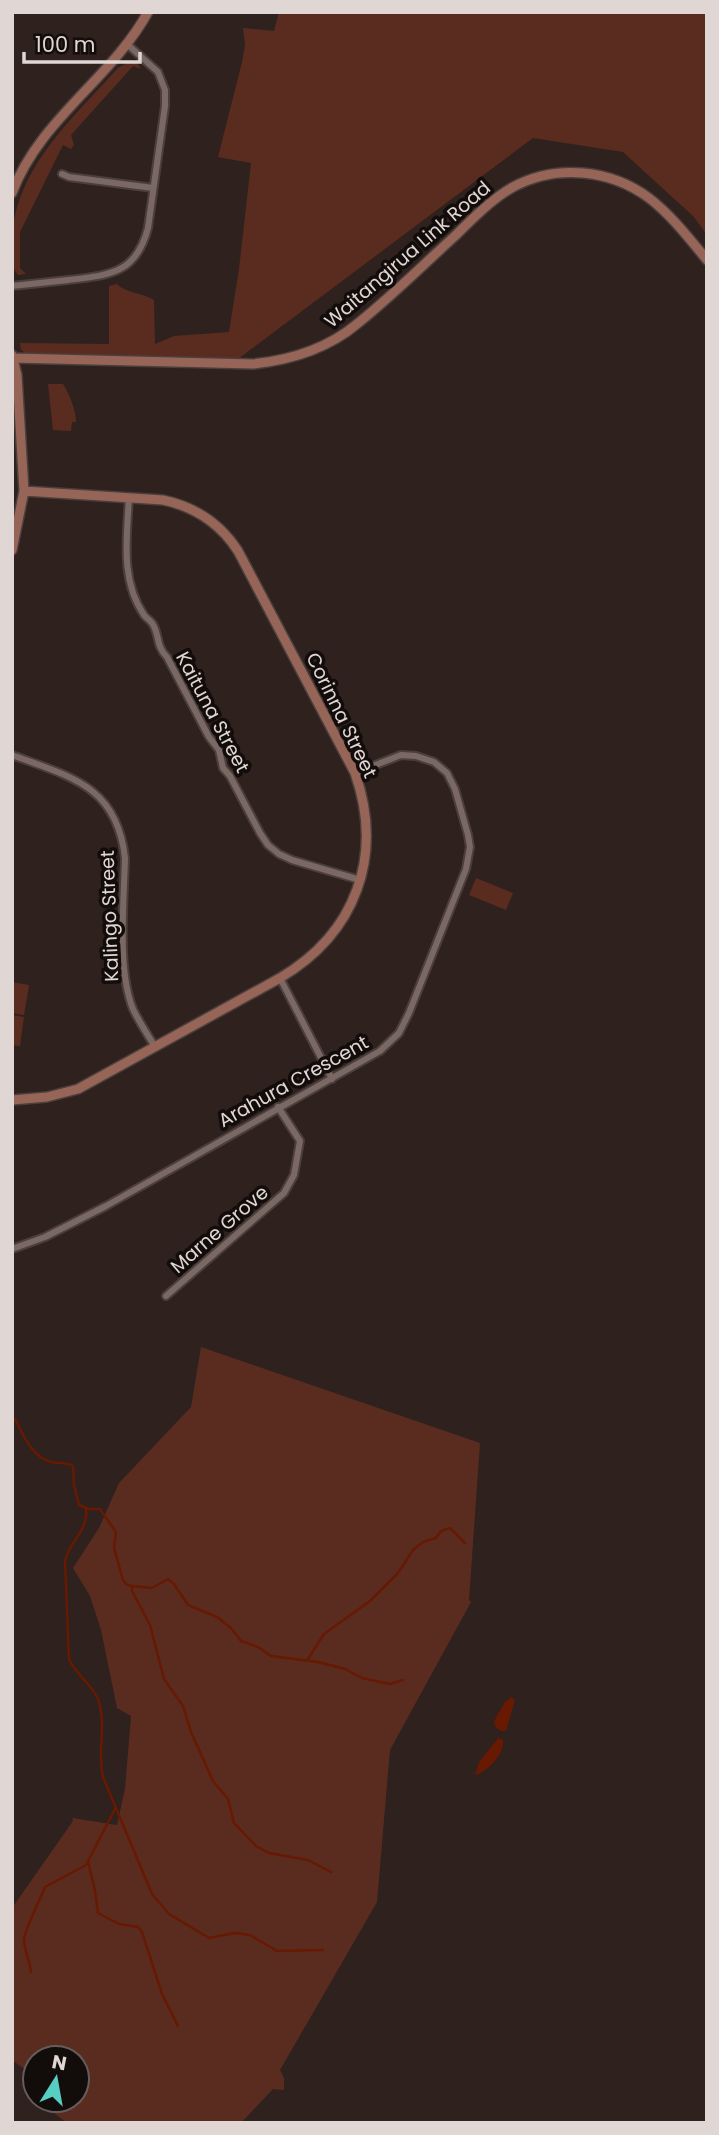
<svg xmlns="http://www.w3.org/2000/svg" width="719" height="2135" font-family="Poppins,sans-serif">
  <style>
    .green { fill: #5a2c20 }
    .water { fill: #671902 }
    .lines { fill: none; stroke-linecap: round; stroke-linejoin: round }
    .stream { stroke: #671902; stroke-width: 2.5 }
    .street-casing { stroke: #4b3f3c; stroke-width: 10 }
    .secondary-casing { stroke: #4b3f3c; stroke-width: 12 }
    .street { stroke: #796863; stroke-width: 6 }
    .secondary { stroke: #966558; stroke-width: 9 }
    .labels { text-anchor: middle; stroke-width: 7; stroke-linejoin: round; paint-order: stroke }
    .street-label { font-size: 19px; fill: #e0d6d4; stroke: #120c0a }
  </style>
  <rect width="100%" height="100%" fill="#2f211d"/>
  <path class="green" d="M279,12H707V235L694,217L623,152L533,138L238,359L27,354L21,350L20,343L109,344V286L117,284C127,294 141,292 154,300L155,344L174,336L229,332L239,269L251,163L218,157L242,62L245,45L243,28L274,31Z
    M129,62L137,63L141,69L133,66L71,135L74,145L71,149L63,145L20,232V268L26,274L18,275C10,266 12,256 12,244C12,171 72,119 118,68Z
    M48,384H63C69,393 76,411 76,422H72L71,431L53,430Z
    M476,878L513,893L506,910L469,895Z
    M12,982L29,985L24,1015L12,1013Z
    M12,1015L24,1017L20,1046L12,1045Z
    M201,1347L480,1443L469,1600L471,1602L390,1750L377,1902L280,2070L284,2078V2090L273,2089L241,2123H67L37,2100H77V2058H35V2077L12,2060V1908L73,1821L72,1818L117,1825L125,1789L131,1716L117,1708L101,1630L90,1596L73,1568L99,1528L119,1483L191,1407Z"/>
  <path class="water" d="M511,1697L515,1700L506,1731C500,1732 494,1728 494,1721L505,1702Z
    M498,1738L503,1740C505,1754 487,1772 475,1775L479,1762Z"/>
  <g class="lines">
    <path class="stream" d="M15,1419C24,1436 31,1456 51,1462C58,1464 66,1462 73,1466L74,1485L79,1505L89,1509H100L116,1532L114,1548L123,1580L126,1584L132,1586V1591L150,1625L164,1679L183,1706L191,1732L213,1781L228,1799L234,1823L256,1846L269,1853L308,1860L331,1872
      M86,1509C89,1531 69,1541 65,1561L69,1659C76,1675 91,1683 98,1699C107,1725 97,1751 103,1777L152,1894L169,1914L209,1938L235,1933L250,1935L277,1951L323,1950
      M132,1586L152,1588L168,1579L174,1584L188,1605L217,1617L231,1628L241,1641L258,1647L271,1656L318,1662L345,1669L362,1678L390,1684L403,1680
      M308,1659L324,1634L370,1601L398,1573L413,1550L423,1542L436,1538L441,1531L450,1528L465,1543
      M88,1861L95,1891L98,1913L119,1924L138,1927L142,1932L162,1994L178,2026
      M31,1972C30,1962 24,1949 24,1939C23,1934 42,1895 45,1887L86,1865L116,1807"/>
    <defs>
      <path id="street" d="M62,174L69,177L153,188
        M12,286C31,284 49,282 68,280C110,275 136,274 148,228L165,106V90L158,72L127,44
        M129,497C127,537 120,580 144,615C146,618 150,620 152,623C160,634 155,645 167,657L209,737L219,750L223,768L230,776L260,833L268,845L279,854L292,860L360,880
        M12,755C71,777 117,786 125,858C124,901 117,970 133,1009C139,1022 148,1035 155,1047
        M280,978L332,1079
        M12,1249L45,1237L106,1206L380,1051L399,1033L409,1013L466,869L470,847L468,835L455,789L447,773L434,762L416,756L401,755L355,773
        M166,1296L284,1193L294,1175L300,1141L278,1107"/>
      <path id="secondary" d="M12,193C39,120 112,78 148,12
        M12,355L17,375L24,491L12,550
        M13,358L253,364C291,360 327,349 357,324C392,296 423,265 456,235C473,218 492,199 513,187C556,164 610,169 649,198C671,215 689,238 707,260
        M12,1100L47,1097L78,1089L280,978C356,933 384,856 355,773L238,551C220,523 196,507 163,500L24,491"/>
    </defs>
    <use href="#street" class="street-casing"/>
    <use href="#secondary" class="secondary-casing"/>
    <use href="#street" class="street"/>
    <use href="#secondary" class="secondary"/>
  </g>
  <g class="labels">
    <g class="street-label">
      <text transform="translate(407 254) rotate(-41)" y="7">Waitangirua Link Road</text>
      <text transform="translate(213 712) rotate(62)" y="7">Kaituna Street</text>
      <text transform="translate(342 715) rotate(64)" y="7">Corinna Street</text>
      <text transform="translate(109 916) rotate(-92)" y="7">Kalingo Street</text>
      <text transform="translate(293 1081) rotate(-29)" y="7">Arahura Crescent</text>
      <text transform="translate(219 1229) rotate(-41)" y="7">Marne Grove</text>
    </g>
  </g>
  <rect width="719" height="2135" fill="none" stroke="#e0d6d4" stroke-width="28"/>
  <g transform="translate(56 2079) rotate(11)"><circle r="33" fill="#120c0a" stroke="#645d5b" stroke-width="2"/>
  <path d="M0-5L12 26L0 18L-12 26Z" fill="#57cec2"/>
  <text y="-10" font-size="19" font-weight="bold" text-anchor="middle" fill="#e0d6d4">N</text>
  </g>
  <path d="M24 52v10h116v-10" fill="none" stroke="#e0d6d4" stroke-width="3.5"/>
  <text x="35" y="52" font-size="21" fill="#e0d6d4" stroke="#120c0a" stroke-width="5" paint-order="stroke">100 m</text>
</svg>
